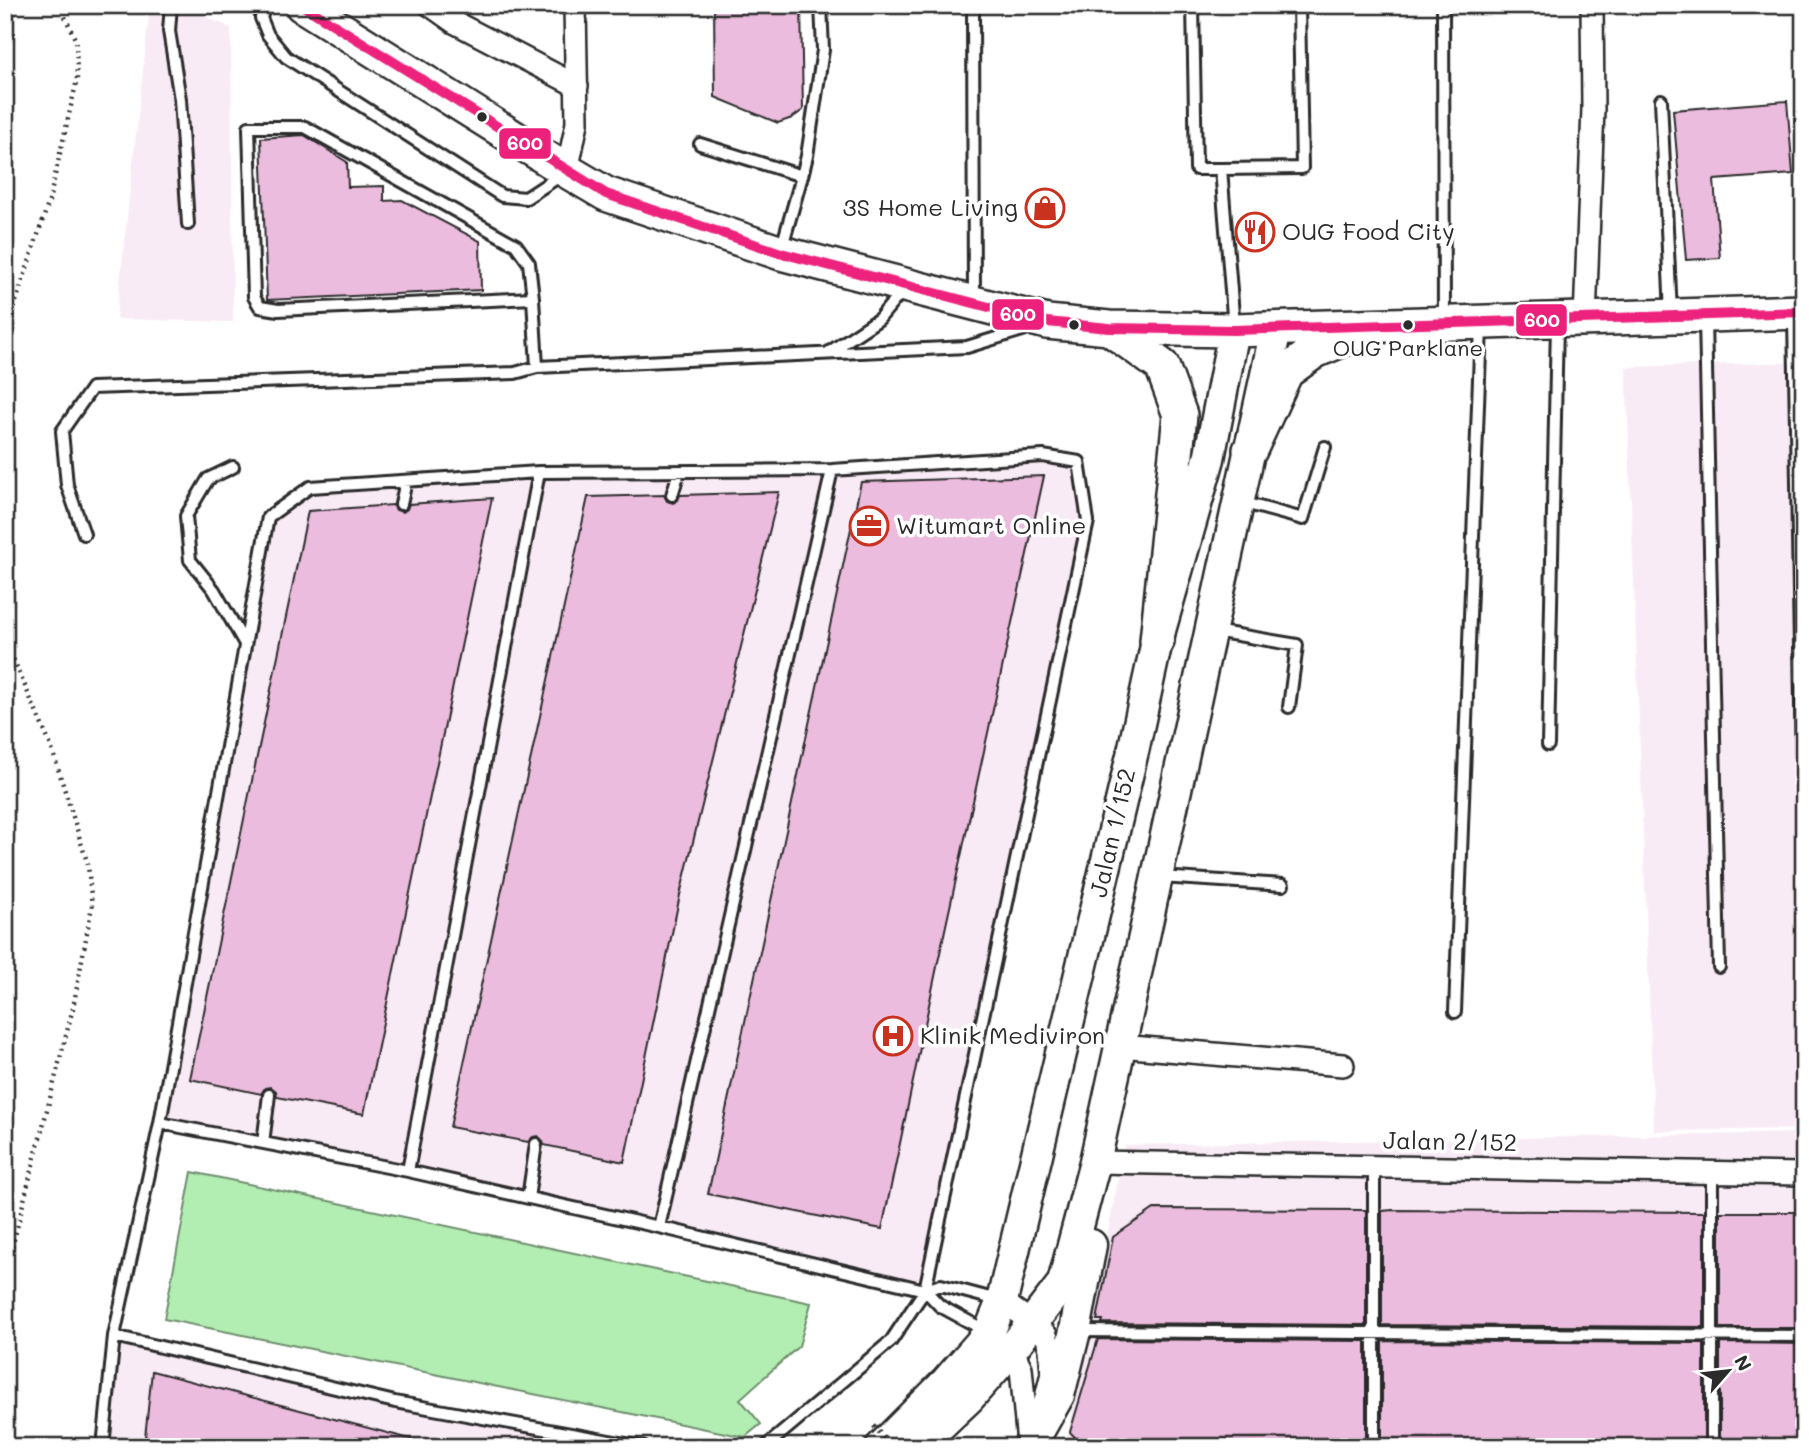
<svg xmlns="http://www.w3.org/2000/svg" width="1809" height="1452" font-family="Mali,sans-serif">
  <style>
    .built { fill: #f9ebf5 }
    .green { fill: #b2edb1; stroke: #6e8c6e; stroke-width: 2 }
    .building { fill: #ecbcde; stroke: #2b2b2b; stroke-width: 2 }
    .lines { fill: none; stroke-linecap: round; stroke-linejoin: round }
    .lane-casing { stroke: #2b2b2b; stroke-width: 16 }
    .street-casing { stroke: #2b2b2b; stroke-width: 26 }
    .secondary-casing { stroke: #2b2b2b; stroke-width: 35 }
    .primary-casing { stroke: #2b2b2b; stroke-width: 38 }
    .path { stroke: #2b2b2b; stroke-width: 4.5; stroke-dasharray: 2 5; stroke-linecap: butt }
    .lane { stroke: #fff; stroke-width: 10 }
    .street { stroke: #fff; stroke-width: 21 }
    .secondary { stroke: #fff; stroke-width: 30 }
    .primary { stroke: #fff; stroke-width: 33 }
    .path-bridge { stroke: #2b2b2b; stroke-width: 4.5; stroke-dasharray: 2 5; stroke-linecap: butt }
    .bus-1-casing { stroke: #fff; stroke-width: 16 }
    .bus-1 { stroke: #ed207b; stroke-width: 10 }
    .bus-dot { fill: #2b2b2b; stroke: #fff; stroke-width: 2.5 }
    .labels { text-anchor: middle; stroke-width: 7; stroke-linejoin: round; paint-order: stroke }
    .bus-label { font-size: 22px; fill: #2b2b2b; stroke: #fff }
    .poi-label { font-size: 24px; fill: #2b2b2b; stroke: #fff; text-anchor: start }
    .street-label { font-size: 24px; fill: #2b2b2b; stroke: #fff }
    .line-badge { stroke: #fff; stroke-width: 2.5 }
    .badge-label { font-size: 19px; text-anchor: middle; font-weight: bold; fill: #fff }
  </style>
  <rect width="100%" height="100%" fill="#fff"/>
  <filter id="ink" filterUnits="userSpaceOnUse"><feTurbulence type="fractalNoise" baseFrequency=".0143" numOctaves="2"/><feDisplacementMap in="SourceGraphic" scale="14" xChannelSelector="R" yChannelSelector="G"/><feConvolveMatrix kernelMatrix="1 2 1 2 8 2 1 2 1" color-interpolation-filters="sRGB"/></filter>
  <g filter="url(#ink)">
    <path class="built" d="M150,5H179L231,28L233,322L116,319Z
      M1804,362V1129L1654,1131L1626,367Z
      M1042,462L1073,468L1082,524L920,1282L390,1161L167,1118L274,520L313,493L545,478L692,477Z
      M1804,1133V1447H1042L1067,1440L1125,1145Z
      M120,1344L409,1412L605,1447H110Z"/>
    <path class="green" d="M192,1172L811,1303L799,1346L740,1399L761,1424L745,1437L164,1319Z"/>
    <path class="building" d="M714,5H801L803,110L792,118L778,123L715,97Z
      M1787,101L1793,174L1714,180L1720,258L1686,260L1673,110Z
      M304,135L347,162L348,187L384,186V201L402,200L480,241L481,290L267,300L261,138Z
      M1044,476L938,962L882,1229L708,1194L861,482Z
      M779,492L680,895L624,1162L544,1145L543,1141L538,1136L533,1137L528,1142L450,1127L588,497L664,495L667,501L673,503L678,500L680,495Z
      M492,498L364,1114L277,1097L276,1091L271,1087L265,1088L261,1094L190,1079L308,511L393,505L396,510L403,512L407,509L409,504Z
      M1154,1209L1366,1210V1325L1102,1323L1103,1320H1097L1113,1237Z
      M1393,1210L1704,1212V1327L1382,1325V1211Z
      M1720,1212H1804V1328H1720Z
      M1098,1339L1366,1341V1447H1084L1070,1432Z
      M1382,1341L1704,1343V1447H1382Z
      M1720,1343L1804,1344V1447H1720Z
      M152,1371L414,1440L413,1447H144Z"/>
    <g class="lines">
      <defs>
        <path id="lane" d="M171,5L169,31L180,99L188,224
          M265,5L261,18L268,35L286,57L502,196L526,198L561,175
          M973,5L974,300
          M1193,5L1196,169H1221
          M1443,5L1444,321
          M454,22L461,5
          M1661,100L1671,314
          M700,144L802,176L781,250
          M802,176L807,156L823,50L821,5
          M533,298L278,310L260,307L254,297L249,127H305L516,245L529,263L533,298L537,367
          M1794,318L1803,812
          M1705,319L1719,967
          M1234,327L1221,169L1302,168L1299,5
          M828,353L879,319L903,290
          M233,467L208,479L186,516L190,560L214,590L245,644
          M672,495L679,472
          M1241,502L1303,519L1325,447
          M401,504L406,481
          M84,534L67,485L62,431L92,388L515,373L537,367L967,347L1029,328
          M1214,631L1297,645L1289,707
          M1548,745L1557,324
          M1160,877L1283,885
          M1455,1012L1481,326
          M160,1123L408,1171L659,1227L925,1290L941,1285L1001,1301
          M263,1143L269,1095
          M408,1171L539,472
          M528,1198L536,1144
          M659,1227L832,470
          M925,1290L940,1306L986,1331
          M1078,1331L1804,1336
          M114,1336L395,1402L643,1447
          M103,1447L114,1336L160,1123L268,517L310,487L539,472L832,470L1043,456L1079,462L1088,521L925,1290L891,1341L765,1447
          M1374,1447V1167
          M1712,1447V1172"/>
        <path id="street" d="M430,5L454,22L577,86
          M567,171L577,123L575,5
          M1585,320L1593,108L1592,5
          M1120,1046L1343,1065
          M1095,1162L1804,1174
          M1002,1301L1038,1327L1046,1335L1050,1349L1052,1373L1037,1434L1029,1447
          M1012,1349L1021,1368L1028,1444"/>
        <path id="secondary" d="M1037,1434L1059,1395L1075,1331L1091,1245
          M881,1447L947,1381L989,1333L1002,1301L1134,747L1157,641L1209,459L1234,330
          M917,1447L969,1398L1012,1349L1063,1283L1095,1162L1276,329"/>
        <path id="primary" d="M302,5L567,171L606,194L781,253L1047,322L1109,328L1234,330L1804,312
          M1109,328L1162,366L1180,415L1157,641
          M1250,450L1286,372L1315,351L1358,333"/>
      </defs>
      <use href="#lane" class="lane-casing"/>
      <use href="#street" class="street-casing"/>
      <use href="#secondary" class="secondary-casing"/>
      <use href="#primary" class="primary-casing"/>
      <path class="path" d="M5,9C13,27 11,51 5,70
        M5,335L49,201L77,80L76,41L62,10L57,5
        M5,640L51,746L88,865L92,906L73,1008L5,1275"/>
      <use href="#lane" class="lane"/>
      <use href="#street" class="street"/>
      <use href="#secondary" class="secondary"/>
      <use href="#primary" class="primary"/>
      <path class="path-bridge" d="M874,1426L891,1447"/>
      <defs>
        <path id="bus-1" d="M302,5L606,194L781,253L1047,322L1109,328L1234,330L1804,312"/>
      </defs>
      <use href="#bus-1" class="bus-1-casing"/>
      <use href="#bus-1" class="bus-1"/>
    </g>
  </g>
  <defs>
    <symbol id="shop-ring" viewBox="-11 -11 22 22"><circle r="9.5" fill="#fff" stroke="#c8321e" stroke-width="1.5"/><path d="M-5-2.5h2.3a2.7 3.5 0 0 1 5.4 0H5L5.5 6h-11ZM-1.5-2.5h3a1.5 2.3 0 0 0-3 0Z" fill="#c8321e"/></symbol>
    <symbol id="restaurant-ring" viewBox="-11 -11 22 22"><circle r="9.5" fill="#fff" stroke="#c8321e" stroke-width="1.5"/><path d="M-5-6h1v4h1v-4h1v4h1v-4h1v5L-1.5 .5V6h-2V.5L-5-1ZM5-6V6H3V1.5H1.5Q1.5-4 5-6Z" fill="#c8321e"/></symbol>
    <symbol id="office-ring" viewBox="-11 -11 22 22"><circle r="9.5" fill="#fff" stroke="#c8321e" stroke-width="1.5"/><path d="M-6-3h4V-5.5h4V-3h4V5H-6ZM-1-4.5V-3h2v-1.5ZM-6 0V1H6V0Z" fill="#c8321e"/></symbol>
    <symbol id="hospital-ring" viewBox="-11 -11 22 22"><circle r="9.5" fill="#fff" stroke="#c8321e" stroke-width="1.5"/><path d="M-5-5h3v3.5h4V-5h3V5h-3V1.5h-4V5h-3Z" fill="#c8321e"/></symbol>
  </defs>
  <g fill-rule="evenodd">
    <use href="#shop-ring" x="1023" y="186" width="44" height="44"/>
    <use href="#restaurant-ring" x="1233" y="210" width="44" height="44"/>
    <use href="#office-ring" x="847" y="504" width="44" height="44"/>
    <use href="#hospital-ring" x="871" y="1014" width="44" height="44"/>
  </g>
  <g class="bus-dot">
    <circle cx="482" cy="117" r="6"/>
    <circle cx="1074" cy="325" r="6"/>
    <circle cx="1408" cy="325" r="6"/>
  </g>
  <g class="labels">
    <g class="bus-label">
      <text x="1408" y="356">OUG Parklane</text>
    </g>
    <g class="poi-label">
      <text x="1018" y="216" text-anchor="end">3S Home Living</text>
      <text x="1282" y="240">OUG Food City</text>
      <text x="896" y="534">Witumart Online</text>
      <text x="920" y="1044">Klinik Mediviron</text>
    </g>
    <g class="street-label">
      <text transform="translate(1113 833) rotate(-77)" y="8">Jalan 1/152</text>
      <text transform="translate(1450 1142) rotate(1)" y="8">Jalan 2/152</text>
    </g>
  </g>
  <g class="line-badge">
    <rect x="498" y="127" width="54" height="33" rx="7" fill="#ed207b"/>
    <rect x="991" y="298" width="54" height="33" rx="7" fill="#ed207b"/>
    <rect x="1515" y="303" width="53" height="34" rx="7" fill="#ed207b"/>
  </g>
  <g class="badge-label">
    <text x="525" y="150">600</text>
    <text x="1018" y="321">600</text>
    <text x="1542" y="327">600</text>
  </g>
  <rect width="1809" height="1452" fill="none" stroke="#fff" stroke-width="28"/>
  <rect x="14" y="14" width="1781" height="1424" fill="none" stroke="#2b2b2b" stroke-width="2.5" filter="url(#ink)"/>
  <g transform="translate(1728 1371) rotate(62)" stroke="#ffffff" stroke-width="5" paint-order="stroke">
  <path d="M0-5L12 26L0 18L-12 26Z" fill="#2b2b2b"/>
  <text y="-10" font-size="19" font-weight="bold" text-anchor="middle" fill="#2b2b2b">N</text>
  </g>
</svg>
